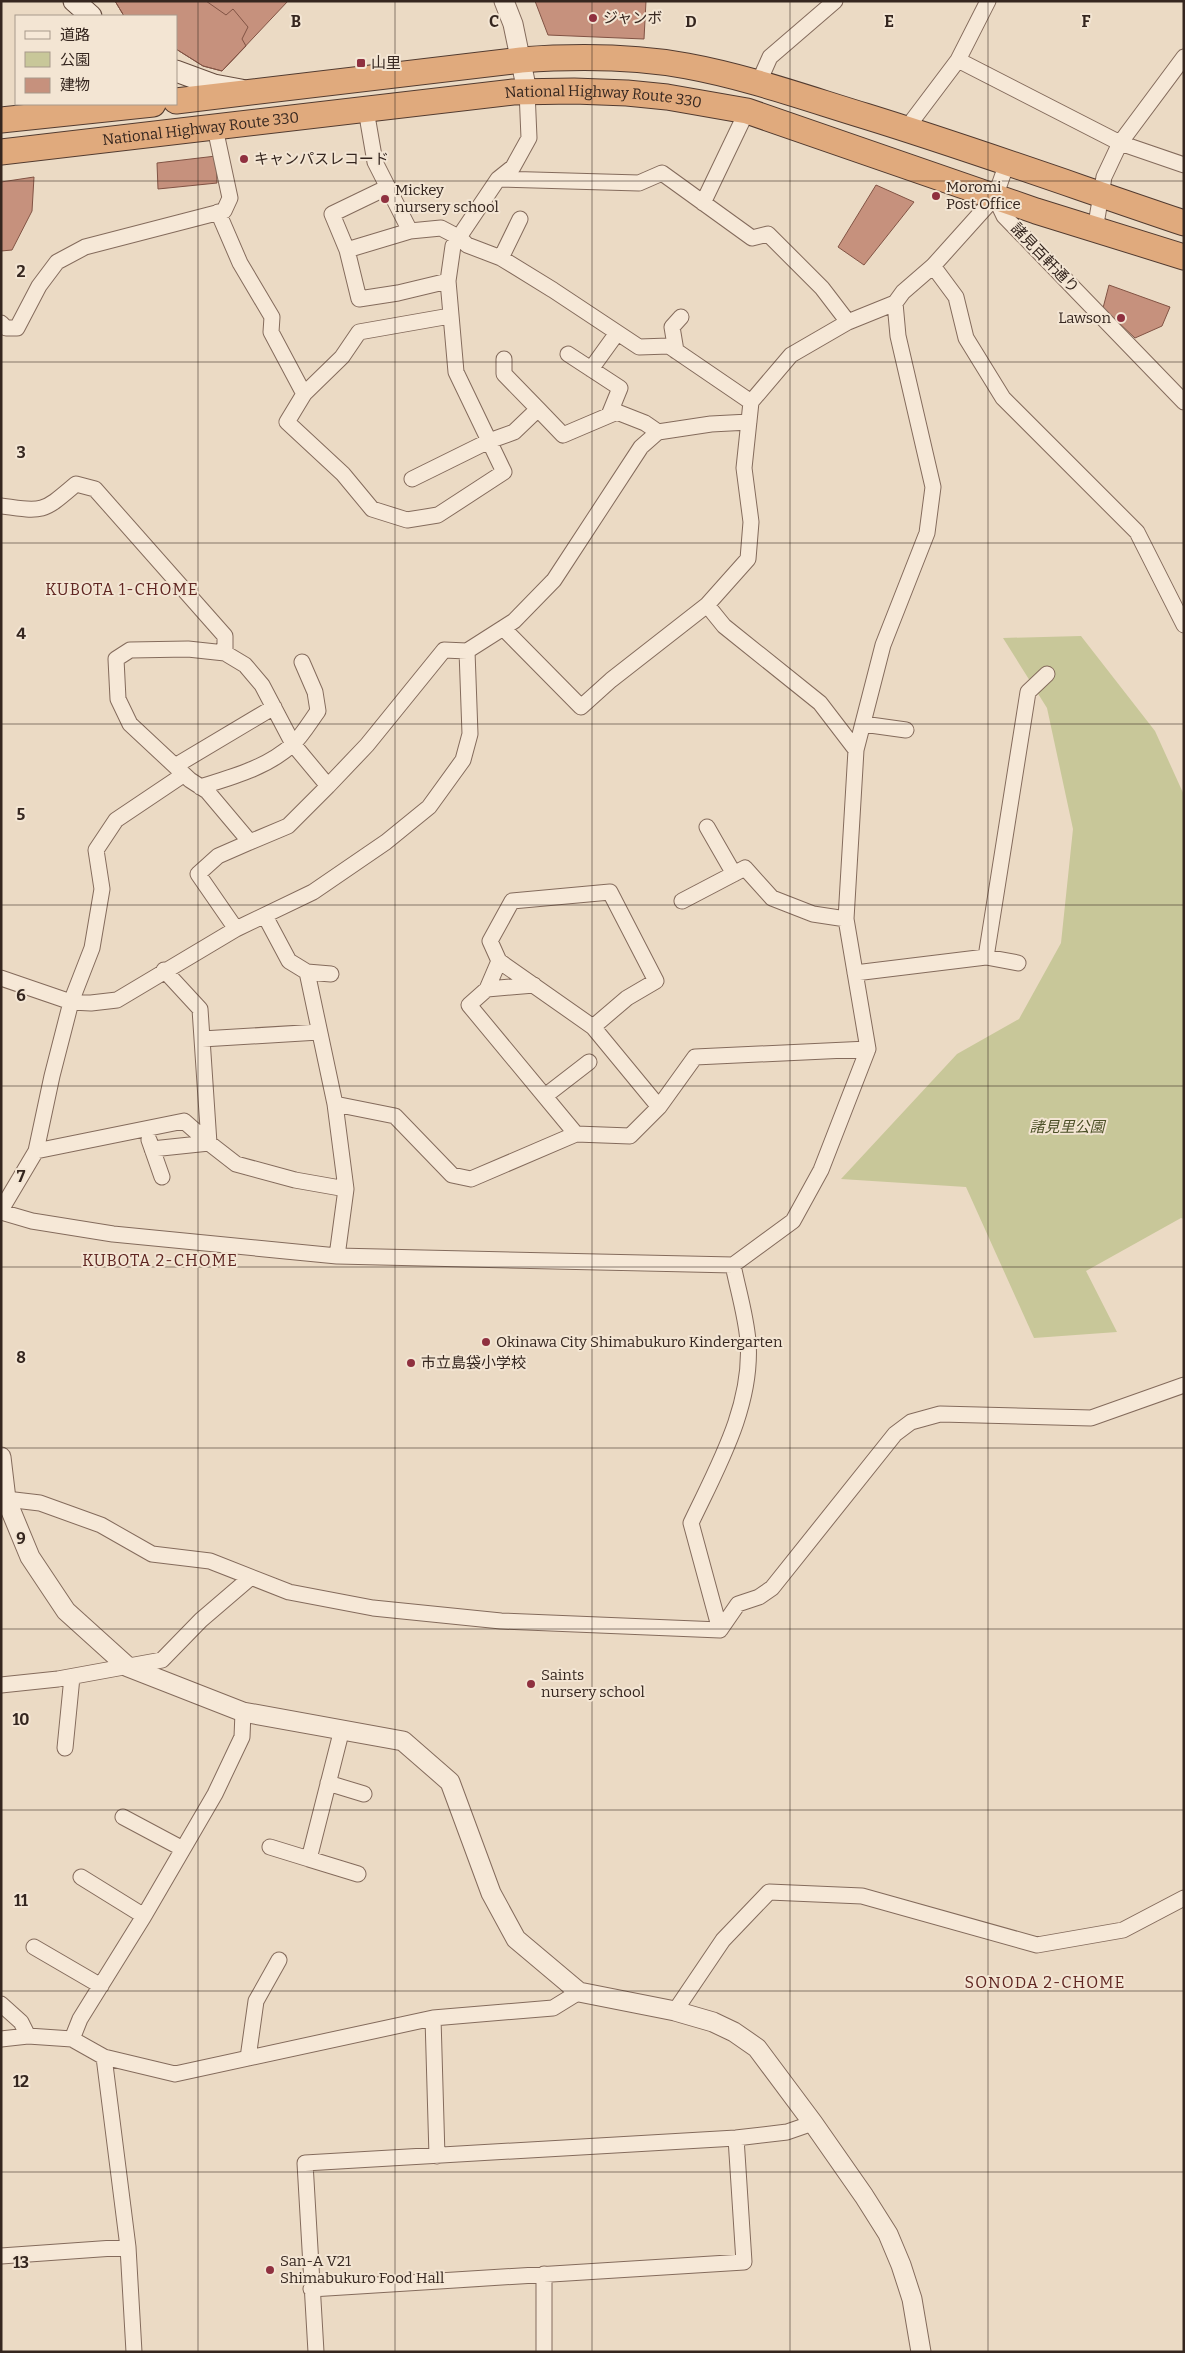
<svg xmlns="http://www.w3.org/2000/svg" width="1185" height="2353" font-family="Bitter,'Noto Sans JP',serif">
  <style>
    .green { fill: #c8c799 }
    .building { fill: #c6917d; stroke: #815344 }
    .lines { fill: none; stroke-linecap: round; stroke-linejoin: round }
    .minor-casing { stroke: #846b5c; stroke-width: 17 }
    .tertiary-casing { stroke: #846b5c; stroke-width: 21 }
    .secondary-casing { stroke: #664d3f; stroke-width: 23 }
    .trunk-casing { stroke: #523b30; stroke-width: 27 }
    .minor { stroke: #f6e8d7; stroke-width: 15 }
    .tertiary { stroke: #f6e8d7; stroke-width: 19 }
    .secondary { stroke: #f6e8d7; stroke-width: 21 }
    .trunk { stroke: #e0aa7d; stroke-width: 25 }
    .grid { fill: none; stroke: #35261f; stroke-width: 1; stroke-opacity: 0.55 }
    .poi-dot { fill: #8f303f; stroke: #f3e5d3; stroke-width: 2 }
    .labels { text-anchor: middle; stroke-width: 4; stroke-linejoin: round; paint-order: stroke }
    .poi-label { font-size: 15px; fill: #35261f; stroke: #f3e5d3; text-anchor: start }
    .street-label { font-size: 15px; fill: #35261f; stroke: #f3e5d3 }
    .park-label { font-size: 15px; font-style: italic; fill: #4c5027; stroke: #f3e5d3 }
    .neighbourhood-label { font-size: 16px; letter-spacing: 1px; fill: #5f2521; stroke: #f3e5d3 }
    .grid-label { font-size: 16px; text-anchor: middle; font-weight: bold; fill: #35261f; stroke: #f3e5d3; stroke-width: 4; stroke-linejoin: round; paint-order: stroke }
  </style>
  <rect width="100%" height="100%" fill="#ebdac4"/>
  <path class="green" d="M1081,636L1155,731L1184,795V1219L1181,1218L1086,1271L1117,1332L1034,1338L966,1187L841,1179L957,1054L1019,1019L1061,943L1073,829L1047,708L1003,638Z"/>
  <path class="building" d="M115,1H206L226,15L233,9L248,27L242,39L246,46L222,71L203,66L176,49V16H124Z
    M115,1H288L222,71L203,66L176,49V16H124Z
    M535,1H646L644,39L548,35Z
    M216,156L217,183L158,189L157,163Z
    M34,177L32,211L12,250L1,251V182Z
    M876,185L914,202L864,265L838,247Z
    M1109,285L1170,307L1162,326L1135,338L1103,308Z"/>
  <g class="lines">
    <defs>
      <path id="minor" d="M958,60L1120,143L1184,165
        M758,84L770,57L835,1
        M366,110L375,162L410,231L441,228L460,238L467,245L501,258L553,290L639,347L669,346L751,402
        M906,129L958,60L988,1
        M498,179L639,183L662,173L752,238L768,234L822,288L848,322
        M388,187L332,214L347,250L359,299L398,293L448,281
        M995,197L1004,216L1184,402
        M703,203L747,111
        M218,212L240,263L272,317L271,332L304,394L287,422L343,474L372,509L407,520L438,515L504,472L456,372L448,281L453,246L498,179L513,167L529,138L527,91
        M1095,230L1104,177L1120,143L1184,57
        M347,250L410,231
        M501,258L520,219
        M933,266L956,297L966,338L1003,398L1137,532L1184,625
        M1,323L6,328H17L39,286L57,262L85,247L224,211L230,198L215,128
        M676,351L672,327L681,317
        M568,354L620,388L609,415
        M504,359V374L538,409
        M591,369L617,333
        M304,394L342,357L359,332L450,316
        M412,479L489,441L514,432L538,409L563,435L617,412L645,423L658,432
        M1,506C45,512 43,512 76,484L95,489L225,636V653L245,665L262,685L293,744L328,786L367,745L444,650L467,651
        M707,605L724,626L820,703L856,750
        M503,628L581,707L611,680L707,605L748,559L751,522L744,468L751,402L791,355L848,322L895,303L903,292L933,266L995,197L1007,163
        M225,653L188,649L130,650L116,659L118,699L130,724L190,780L207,791L250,842L218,856L198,874L236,929
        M863,724L906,730
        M175,766L274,707
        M200,787C232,777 266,768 292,745C302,736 310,722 318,711L315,692L302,662
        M707,827L734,874
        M250,842L288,826L328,786
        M682,901L745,868L772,898L813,914L846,919
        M265,916L289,961L307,972L335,1104L346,1189L337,1256
        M986,957L1018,963
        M499,961L593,1027
        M164,970L200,1009L209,1143L236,1164L295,1180L346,1189
        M307,972L331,974
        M855,973L986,957L1028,692L1047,674
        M1,978L71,1002L91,1003L117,1000L236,929L313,892L386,842L429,807L463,760L470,734L467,651L514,621L554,580L641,447L658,432L711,424L749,422
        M487,989L534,985
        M202,1039L319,1032
        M545,1096L589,1062
        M335,1104L395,1116L452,1175L471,1179L576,1134L630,1136L659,1107L695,1057L868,1049
        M576,1134L469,1005L487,989L499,961L490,941L512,901L610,892L656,981L627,998L593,1027L659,1107
        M149,1140L162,1177
        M152,1149L209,1143
        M36,1151L184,1121L209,1143
        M1,1210L36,1151L52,1076L71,1002L92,948L102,889L96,850L116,820L183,775
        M1,1212L32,1221L113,1234L337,1256L733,1265L793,1221L821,1170L868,1049L846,919L856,750L883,645L927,533L933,487L898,336L895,303
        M6,1499L40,1503L101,1525L152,1554L210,1561L289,1592L373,1608L501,1621L720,1630
        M720,1630L738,1604L759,1597L772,1588L895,1434L911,1422L940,1414L1091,1418L1184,1385
        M720,1630L691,1523C718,1466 753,1405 748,1341C746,1316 738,1290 733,1265
        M1,1685L58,1679L162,1660L201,1620L250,1578
        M342,1729L309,1859L358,1874
        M65,1748L72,1677
        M328,1783L364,1794
        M123,1817L183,1849
        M270,1847L309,1859
        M81,1877L144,1916
        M34,1947L101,1986
        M1,2004L21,2022L28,2036
        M675,2011L723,1940L769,1892L862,1896L1037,1945L1123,1930L1184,1898
        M433,2018L437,2156
        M1,2039L28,2036L72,2039L104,2057L175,2074L433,2018L553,2008L579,1992
        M72,2039L80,2019L144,1916L215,1794L242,1737L243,1712
        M104,2057L128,2247L134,2352
        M248,2058L256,2001L279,1960
        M1,2256L128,2247
        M544,2274V2352
        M311,2289L744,2262L736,2138
        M316,2352L305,2163L736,2138L787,2132L813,2123"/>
      <path id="tertiary" d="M504,1L513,24L527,91
        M1,1457L6,1499L30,1557L66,1611L128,1667L243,1712L403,1741L450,1782L491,1893L516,1939L579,1992L675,2011L713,2022L734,2032L757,2048L813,2123L864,2196L888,2234L901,2265L912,2299L921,2352"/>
      <path id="secondary" d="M74,1L91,16
        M176,71L214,85L241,90"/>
      <g id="trunk">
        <path d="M176,101L521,60C576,56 632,56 687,66C747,77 806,98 865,116C972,149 1077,187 1184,223"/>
        <path d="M1,120L153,104"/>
        <path id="s1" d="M1,152L513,92L574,91L627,93L667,97L747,111L1036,211L1184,257"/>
      </g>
    </defs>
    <use href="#minor" class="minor-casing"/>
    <use href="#tertiary" class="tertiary-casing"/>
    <use href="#secondary" class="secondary-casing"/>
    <use href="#trunk" class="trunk-casing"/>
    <use href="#minor" class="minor"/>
    <use href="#tertiary" class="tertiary"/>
    <use href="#secondary" class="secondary"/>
    <use href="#trunk" class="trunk"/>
  </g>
  <path class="grid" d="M198,1V2352M395,1V2352M592,1V2352M790,1V2352M988,1V2352M1,181H1184M1,362H1184M1,543H1184M1,724H1184M1,905H1184M1,1086H1184M1,1267H1184M1,1448H1184M1,1629H1184M1,1810H1184M1,1991H1184M1,2172H1184"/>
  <g class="poi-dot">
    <circle cx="593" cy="18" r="5"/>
    <rect x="356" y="58" width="10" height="10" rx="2.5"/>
    <circle cx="244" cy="159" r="5"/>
    <circle cx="936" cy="196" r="5"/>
    <circle cx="385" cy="199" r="5"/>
    <circle cx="1121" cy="318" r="5"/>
    <circle cx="486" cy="1342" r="5"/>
    <circle cx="411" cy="1363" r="5"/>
    <circle cx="531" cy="1684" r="5"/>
    <circle cx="270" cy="2270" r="5"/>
  </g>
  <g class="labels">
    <g class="poi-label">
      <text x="603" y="23">ジャンボ</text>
      <text x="371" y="68">山里</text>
      <text x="254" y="164">キャンパスレコード</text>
      <text x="946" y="192">Moromi<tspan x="946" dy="17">Post Office</tspan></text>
      <text x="395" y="195">Mickey<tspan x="395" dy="17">nursery school</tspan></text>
      <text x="1111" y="323" text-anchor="end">Lawson</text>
      <text x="496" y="1347">Okinawa City Shimabukuro Kindergarten</text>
      <text x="421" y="1368">市立島袋小学校</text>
      <text x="541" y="1680">Saints<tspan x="541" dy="17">nursery school</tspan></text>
      <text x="280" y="2266">San-A V21<tspan x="280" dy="17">Shimabukuro Food Hall</tspan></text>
    </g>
    <g class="street-label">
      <text dy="5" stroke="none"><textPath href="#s1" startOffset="606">National Highway Route 330</textPath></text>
      <text dy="5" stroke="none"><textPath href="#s1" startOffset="201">National Highway Route 330</textPath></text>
      <text transform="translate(1045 258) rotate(46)" y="5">諸見百軒通り</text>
    </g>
    <g class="park-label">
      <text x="1067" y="1132">諸見里公園</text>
    </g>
    <g class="neighbourhood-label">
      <text x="122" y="595">KUBOTA 1-CHOME</text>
      <text x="160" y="1266">KUBOTA 2-CHOME</text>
      <text x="1045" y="1988">SONODA 2-CHOME</text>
    </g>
  </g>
  <g class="grid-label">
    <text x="296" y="27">B</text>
    <text x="494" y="27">C</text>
    <text x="691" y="27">D</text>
    <text x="889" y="27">E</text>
    <text x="1086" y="27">F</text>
    <text x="21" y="277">2</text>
    <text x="21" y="458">3</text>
    <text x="21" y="639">4</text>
    <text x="21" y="820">5</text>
    <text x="21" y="1001">6</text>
    <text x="21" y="1182">7</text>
    <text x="21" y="1363">8</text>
    <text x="21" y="1544">9</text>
    <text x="21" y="1725">10</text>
    <text x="21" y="1906">11</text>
    <text x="21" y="2087">12</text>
    <text x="21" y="2268">13</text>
  </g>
  <rect width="1185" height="2353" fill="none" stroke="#35261f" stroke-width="5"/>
  <rect x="15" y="15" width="162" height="90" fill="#f3e5d3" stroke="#a7998b"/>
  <rect x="25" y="31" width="25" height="8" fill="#f6e8d7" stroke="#a7998b"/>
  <text x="60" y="40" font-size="15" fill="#35261f">道路</text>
  <rect x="25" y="52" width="25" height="15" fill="#c8c799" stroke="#a7998b"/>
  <text x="60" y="65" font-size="15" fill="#35261f">公園</text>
  <rect x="25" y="78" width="25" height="15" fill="#c6917d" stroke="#a7998b"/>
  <text x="60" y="90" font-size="15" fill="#35261f">建物</text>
</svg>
